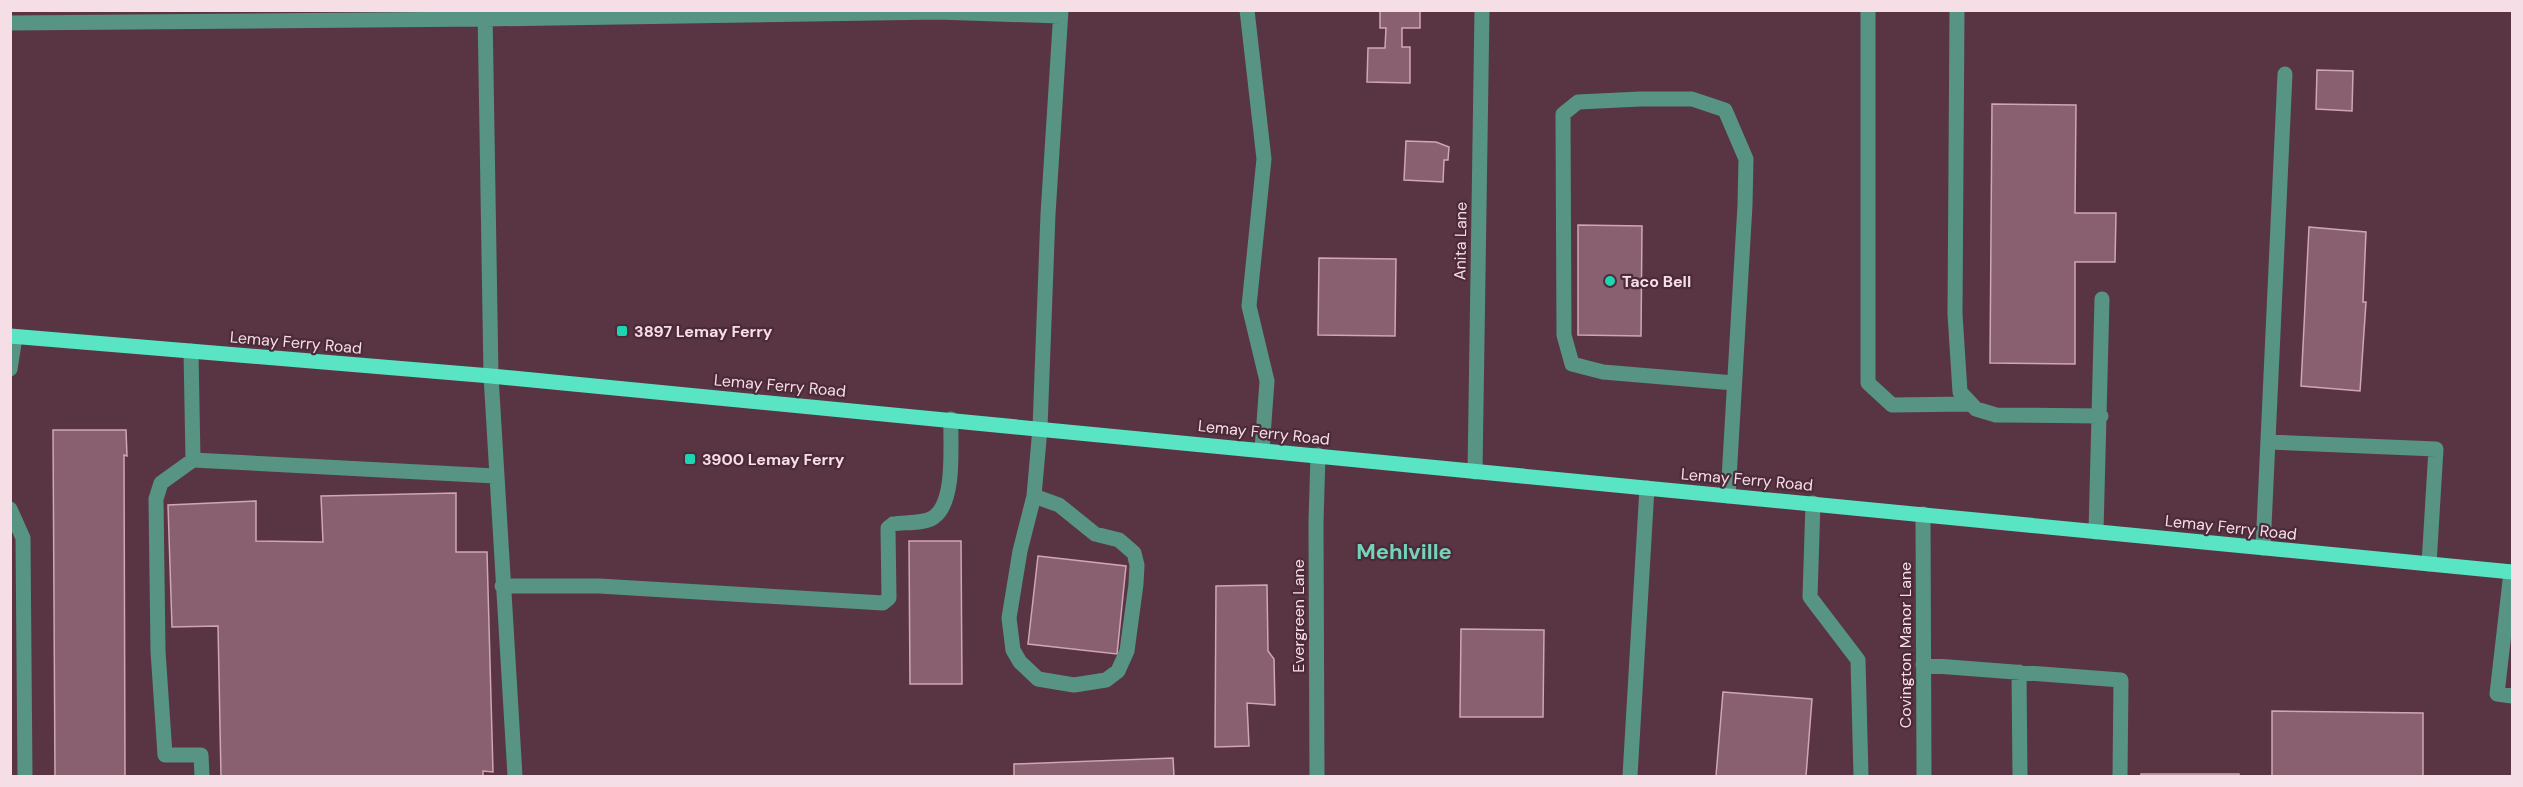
<svg xmlns="http://www.w3.org/2000/svg" width="2523" height="787" font-family="'DM Sans',sans-serif">
  <style>
    .building { fill: #88606f; stroke: #d1a5b5; stroke-width: 1.5 }
    .lines { fill: none; stroke-linecap: round; stroke-linejoin: round }
    .minor { stroke: #579483; stroke-width: 15 }
    .major { stroke: #59e5c3; stroke-width: 15 }
    .poi-dot { fill: #1dd5b1; stroke: #4d2a39; stroke-width: 2 }
    .labels { text-anchor: middle; stroke-width: 4.5; stroke-linejoin: round; paint-order: stroke }
    .street-label { font-size: 16px; fill: #f5dee6; stroke: #4d2a39 }
    .poi-label { font-size: 16px; font-weight: bold; fill: #f5dee6; stroke: #4d2a39; text-anchor: start }
    .district-label { font-size: 22px; font-weight: bold; fill: #73d4ba; stroke: #4d2a39 }
  </style>
  <rect width="100%" height="100%" fill="#593543"/>
  <path class="building" d="M1380,10H1420V28H1402V47H1410V83L1367,82L1368,48H1385L1386,28H1380Z
    M2317,70L2353,71L2352,111L2316,109Z
    M1992,104L2076,105L2075,213H2116L2115,262H2075V364L1990,363Z
    M1406,141L1436,142L1449,147L1448,160H1444L1443,182L1404,180Z
    M1578,225L1642,226L1641,336L1578,335Z
    M2309,227L2366,232L2363,302H2366L2360,391L2301,386Z
    M1319,258L1396,259L1395,336L1318,335Z
    M53,430H126L127,456L124,455L125,776H55Z
    M456,493V552H487L493,772L483,771V776H221L218,626L172,627L168,505L256,501V541L323,542L321,496Z
    M909,541H961L962,684H910Z
    M1038,556L1126,566L1117,654L1028,644Z
    M1267,585L1268,651L1274,659L1275,705L1247,703L1249,746L1215,747L1216,586Z
    M1461,629L1544,630L1543,717H1460Z
    M1723,692L1812,699L1806,776H1716Z
    M2272,711L2423,713V776H2272Z
    M1173,758L1174,776H1014V764Z
    M2141,774H2239V776H2141Z"/>
  <g class="lines">
    <path class="minor" d="M485,10L491,376L515,776
      M1247,10L1264,159L1249,306L1267,381L1262,450
      M1868,10V383L1892,405L1971,404
      M1957,10L1955,314L1960,392L1976,409L1996,415L2101,416
      M10,23L485,19L938,12L1060,16
      M191,351L193,460
      M10,369L15,337
      M2269,442L2436,449L2429,564
      M1475,472L1482,10
      M1034,496L1059,505L1095,534L1119,540L1134,553L1137,565L1136,584L1127,651L1118,671L1106,680L1074,685L1038,679L1020,662L1013,650L1009,618L1020,551L1034,496L1040,428L1048,214L1061,10
      M1728,496L1745,205L1746,159L1725,110L1692,99H1640L1578,102L1563,114L1564,335L1572,364L1603,372L1734,383
      M1813,503L1810,597L1858,660L1861,776
      M10,509L23,538L25,776
      M1923,514L1924,776
      M2096,532L2102,299
      M2263,548L2285,74
      M2511,572L2497,694L2512,696
      M502,586H599L883,603L889,598L888,528L893,524C904,522 925,524 934,517C956,501 950,445 951,419
      M1923,665L2121,680L2120,776
      M2019,672L2020,776
      M202,776L201,755H165L158,651L156,499L161,483L193,460L495,476
      M1317,776L1316,522L1318,455
      M1630,776L1647,488"/>
    <path class="major" d="M10,336L491,376L2512,572"/>
  </g>
  <g class="poi-dot">
    <circle cx="1610" cy="281" r="6"/>
    <rect x="616" y="325" width="12" height="12" rx="3"/>
    <rect x="684" y="453" width="12" height="12" rx="3"/>
  </g>
  <g class="labels">
    <g class="street-label">
      <text transform="translate(1460 241) rotate(-89)" y="6">Anita Lane</text>
      <text transform="translate(296 342) rotate(5)" y="6">Lemay Ferry Road</text>
      <text transform="translate(780 385) rotate(5)" y="6">Lemay Ferry Road</text>
      <text transform="translate(1264 432) rotate(6)" y="6">Lemay Ferry Road</text>
      <text transform="translate(1747 479) rotate(5)" y="6">Lemay Ferry Road</text>
      <text transform="translate(2231 527) rotate(6)" y="6">Lemay Ferry Road</text>
      <text transform="translate(1298 616) rotate(-90)" y="6">Evergreen Lane</text>
      <text transform="translate(1905 645) rotate(-90)" y="6">Covington Manor Lane</text>
    </g>
    <g class="poi-label">
      <text x="1622" y="287">Taco Bell</text>
      <text x="634" y="337">3897 Lemay Ferry</text>
      <text x="702" y="465">3900 Lemay Ferry</text>
    </g>
    <g class="district-label">
      <text x="1404" y="559">Mehlville</text>
    </g>
  </g>
  <rect width="2523" height="787" fill="none" stroke="#f5dee6" stroke-width="24"/>
</svg>
